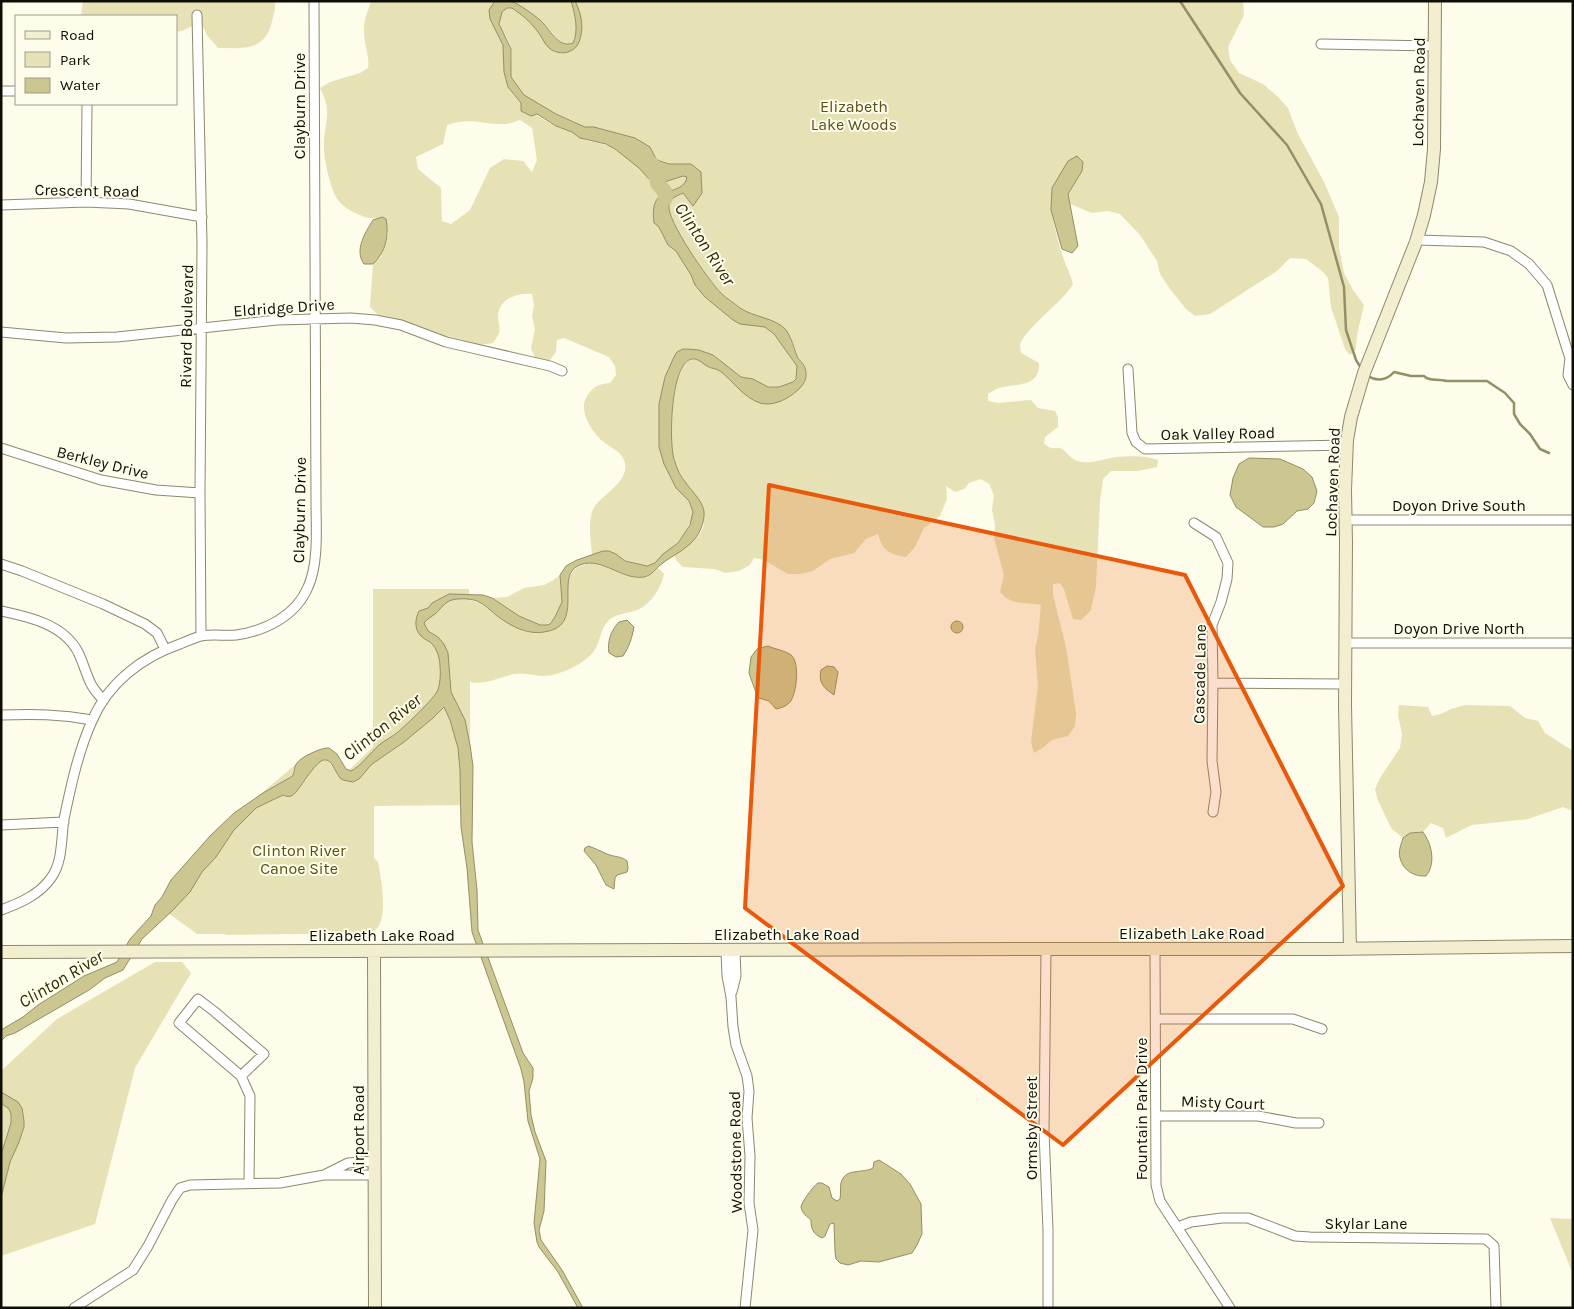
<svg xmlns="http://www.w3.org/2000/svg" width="1574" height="1309" font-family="Karla,sans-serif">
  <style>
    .green { fill: #e6e2b6; fill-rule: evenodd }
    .water { fill: #ccc690; stroke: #938f66 }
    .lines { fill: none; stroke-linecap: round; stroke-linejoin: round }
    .stream { stroke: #938f66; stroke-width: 2.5 }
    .river { stroke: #ccc690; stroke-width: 15 }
    .street-casing { stroke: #8c896c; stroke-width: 11 }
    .secondary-casing { stroke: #8c896c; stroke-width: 14 }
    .street { stroke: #fff; stroke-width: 9 }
    .secondary { stroke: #f2eecf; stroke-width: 12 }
    .marked { fill: #e8590c; fill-opacity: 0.2; stroke: #e8590c; stroke-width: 4; stroke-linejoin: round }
    .labels { text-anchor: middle; stroke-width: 4; stroke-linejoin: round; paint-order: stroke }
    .street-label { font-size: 16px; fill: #0f0e04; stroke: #fefcea }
    .park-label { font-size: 16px; fill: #595113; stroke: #fefcea }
    .water-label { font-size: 18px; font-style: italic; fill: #302b00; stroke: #fefcea }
  </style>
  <rect width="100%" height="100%" fill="#fefcea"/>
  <path class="green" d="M83,1H275C276,10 273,17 271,25C263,52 241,48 218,48L207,35L202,25L190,27L182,31L176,32V16H81Z
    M371,1H495C482,17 496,27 502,42C507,57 501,76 510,90C519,105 542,120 558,127C562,129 567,130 572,132C576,135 580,138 585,140C595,143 605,143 614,149C623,154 633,162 641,169C647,175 650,181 658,184L683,175L688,177C685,190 675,187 665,192C661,194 657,200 654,203V223L659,227L668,245L676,251L691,275L695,285L759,325L765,327L774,334L797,366V376L793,382L779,387L766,386L741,377L713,355L699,350L687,349H683L677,352L674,357L665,377L659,404V447L679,490L687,497L692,509V519L683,536L676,545L663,554L655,563L647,566L625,561L609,551H603L592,555C591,541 588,525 592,512C598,495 629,485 625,463C622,450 608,447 600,439C591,430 579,411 586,398C592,387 598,384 610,383L616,375L615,366L609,357L564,338L557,340L556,352L549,361L535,358L531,348L535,329L532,316L534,305L532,294C517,292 498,299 498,317C498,322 501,328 499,333C498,336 495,340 493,343L480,345L461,343L413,326L379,316L370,307L373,264L381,257L388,234L382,217C372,220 367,218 357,214C351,211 342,206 338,200C331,191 324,160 324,148C323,123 334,114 320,88L330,82L360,73L368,68C370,56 364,45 364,32C363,21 368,12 371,1ZM520,120L532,128L537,160L532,172L523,161L504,159L490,168L470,210L451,224L442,221L441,188L418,169L416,157L443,144L447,125C469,117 482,124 504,124C509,124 514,122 520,120Z
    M511,1H571L575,17V1H1243L1244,15L1228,47L1230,60L1239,73L1263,84L1277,96L1288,108L1297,132L1324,182L1339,217V248L1344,273L1353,290L1364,305C1361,321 1356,333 1356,349L1350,355L1345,349L1331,307L1328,278L1322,271L1306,259L1290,258L1277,271L1210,314L1195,316L1186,309L1170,289L1160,274L1157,261L1140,235L1120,214L1108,211L1092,213L1070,204L1068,194L1074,184L1051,210C1055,228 1059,248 1066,265C1069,272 1071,277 1073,284C1063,302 1024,329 1020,345C1020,348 1021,351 1021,353L1039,363C1040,388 1017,383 999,388C995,389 992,392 988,394V401L998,403L1031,400L1038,408L1055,411L1058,417V427L1045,437L1044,444C1046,445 1048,447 1051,448C1055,449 1058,446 1062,449C1068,453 1070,458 1077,461C1089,465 1103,459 1116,457C1130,456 1145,455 1158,460L1157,467L1138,471H1111L1103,479L1100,501L1096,586L1091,610L1081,620L1073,619L1064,589L1060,583L1053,584V595L1066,647L1076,713L1075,726L1068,736L1052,740L1044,747L1034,753L1031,742L1038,686L1035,650L1038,636L1041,605C1024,602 1012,606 1000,592L1004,575L994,538L995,525L992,510L994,495L989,484L981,479L969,483L964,489L955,492L946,486L947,499L940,516L924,528L915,547L906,557C889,554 883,551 878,534L866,539L854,553L830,559L813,571L800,574H788L764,560L754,558L750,565L739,571L726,573L714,569L683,567L676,560L674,555C685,549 704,535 704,522C703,497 681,483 674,460C668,442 672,367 691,359L699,360L711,368L718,369L778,402C791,396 812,384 805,366C803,361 798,359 797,354C794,344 789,331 780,325C771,319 761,318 751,315C742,312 733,303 726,297C712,286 666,221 669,204C671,197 677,196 683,193L692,205C701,192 703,188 701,172L688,165L669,164L576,127V122C557,114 515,99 511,75C510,66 513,57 511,48C507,32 495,30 502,12L510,7C520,11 531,22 538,31C549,46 553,60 576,48L575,39L571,44H563L559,41L543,23L522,7Z
    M596,563L635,578L647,577L658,568L664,574C661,589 649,607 634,611C625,614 616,614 609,620C600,628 601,641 594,651C586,663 559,676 544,676C534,676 525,672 514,674C499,677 486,685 470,682V805L374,806V858L378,862C381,877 389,921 375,930V933L226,935L225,934H197L168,913L213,834L308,754L320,761L327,760L334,769L345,774L373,747V589H469V600C481,602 488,609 497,616C512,627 526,633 545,632L568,611C568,586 563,564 596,563Z
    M560,575C560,583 563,596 562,602C560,610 553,624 544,625C532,626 502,606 492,598L507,597L524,588L544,585L552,581Z
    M1399,705L1428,707L1432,716L1441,714L1451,709L1465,705L1510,706L1525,718L1538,721L1545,733L1573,751V811L1563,807L1528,819L1472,825L1446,838L1443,828L1431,823L1423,832C1415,831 1410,834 1403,838L1391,828L1377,798L1375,789L1380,778L1400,748L1402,734L1398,715Z
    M155,962H182L191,973L135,1068L95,1224L1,1256V1071L57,1019Z
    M1550,1218L1573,1219V1274Z"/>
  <path class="water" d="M495,1C500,1 507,0 511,1C519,4 534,15 540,20C550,29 558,49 573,43C579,31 575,14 571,1H575C581,13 584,26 580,39C577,53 560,57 549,48C544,43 542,37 538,32C531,22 521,14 512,8H507L502,12L499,24L511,49V77L524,95L556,114L585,127H594L635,138L650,147L656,159L660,161L669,164H691L701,172L702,193L693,206L683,193C677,196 671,197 669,205C666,220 709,281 721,293C727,299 734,303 740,308C753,317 776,318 786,330C792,339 794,348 797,356C799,361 804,363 805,368C810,382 798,391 787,398C780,402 769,406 760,403C744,398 733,381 720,371C716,368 711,369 707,366C703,364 700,360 695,359C670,355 668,447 675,462C677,470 681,477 686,483C692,492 702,500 704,511C705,523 699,536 690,544C680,553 668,558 659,566C654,571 650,576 644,577C621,581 599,553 576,567C556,580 585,627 544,632C526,635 509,625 496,615C490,610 484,604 477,601C469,598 456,598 449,601C443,604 440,610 435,614C431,617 427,619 424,623L428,631L438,637L444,644L448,653L451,692L465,720L470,745L473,766L472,842L477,890L478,930L523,1053L533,1068V1078L529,1091L531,1115L535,1132L546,1161L544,1211L539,1230L541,1240L562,1270L583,1308H578L558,1272L539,1247L537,1242L534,1223L540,1159L528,1121L524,1082L521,1069L472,932L467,868L461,827L460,770L458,748L450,720L444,707L433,718L404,742L372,764L359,779L353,782L343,780L340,778L331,763L327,760H323C311,766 298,794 291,796C288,797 285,796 283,795L256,808L234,830L216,857L202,872L190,892L172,911L142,939L123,970L105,978L89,990L15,1033L6,1036L1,1041V1030L23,1017L38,1005L84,976L117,962L130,939L151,916L155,905L162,897L171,880L210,836L234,813L263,793L291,777C296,773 293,768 297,763C301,757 322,747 329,748L337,754L346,769L351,771C360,767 371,752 379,745C385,740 392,737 398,732C407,724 433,700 438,690C440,683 441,674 440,667C440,660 438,651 433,645C430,641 425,640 421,636C414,629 415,619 419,611L428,608L432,603L449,594L483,595L492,598L519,616L540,625H546L550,624L555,617L562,602L560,575L566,566L577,560L603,551H609L616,554L625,561L647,566L655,563L663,554L678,543L690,525L693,512L689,501L676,488L664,464L659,447V404L665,377L674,357L677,352L683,349H687L699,350L713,355L741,377L753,379L768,387H779L793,382L796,379L797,366L774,334L765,327L740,324L733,320L705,297L695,285L691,275L676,251L668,245L659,227L654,223C648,180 683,199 687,177L683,176L658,184L651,181L639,168L615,149L606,144L580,138L572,132L556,126L537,114L531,116L521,111V103L508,87L504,72L503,45L490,19L489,10Z
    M1077,156L1083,162L1082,171L1068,194L1078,246L1072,253L1062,249L1051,210L1052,188L1068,161Z
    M382,217L386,219C389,235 386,252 373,264H364C354,250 365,233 373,220Z
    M1249,458L1280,459L1303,469L1312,477L1317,491L1314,503L1308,509L1297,511L1283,524L1274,527H1263L1236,507L1230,495L1233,478L1239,464Z
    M627,620L634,627C632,638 629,647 623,656L616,657L609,653C607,642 611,630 619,622Z
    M951 627a6 6 0 1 1 12 0a6 6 0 1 1-12 0Z
    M768,646C775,649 786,651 791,655C800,662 797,693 790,702C787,706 781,708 776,709L769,701L759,698L755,690L749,673L751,657L757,649Z
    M827,666L834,667L838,672L834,695C824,688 818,683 821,670Z
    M1423,832C1432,844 1436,864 1426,876C1414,877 1403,870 1400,858C1398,852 1401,844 1403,838L1410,833Z
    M588,846C595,848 600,851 607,854C614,857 621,856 627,861L628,868L627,872L617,875L615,878L614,889L606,885L596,865L584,851L585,848Z
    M1,1092L18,1102L22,1108L24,1121V1127L19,1142L10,1162L1,1198V1155L11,1123V1114L9,1109L1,1103Z
    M879,1160L901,1174L910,1184L921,1204L922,1234L917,1245L912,1253L879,1262L861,1261L848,1265L840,1263L836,1259L835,1252L834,1223L830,1224L825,1236L822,1238C813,1234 811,1229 811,1220C807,1216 802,1214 801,1207C801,1203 814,1185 818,1183C819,1183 821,1183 822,1183L829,1187L832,1198L837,1201L840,1199C841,1194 840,1188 841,1183C845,1167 863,1174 873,1168L874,1162Z"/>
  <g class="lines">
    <path class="stream" d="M1180,1L1240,93L1287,145L1321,204L1344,287L1346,330L1356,360L1361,368
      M1368,376C1377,382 1387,380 1394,372L1411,376H1424C1429,382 1438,378 1446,381H1487L1505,393L1514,403V414L1520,424L1530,434L1540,449L1549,453"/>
    <path class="river" d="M652,164L658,184L665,192V199"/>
    <defs>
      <path id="street" d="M197,15L202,243L200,493L201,636
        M1321,44L1435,46
        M1,91H16
        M86,202L87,104
        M1,205L86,202L129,204L202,217
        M1417,240L1484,242L1511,251L1529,264L1547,285L1566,346L1570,358L1573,360
        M1,332L66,338L117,337L277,320L351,318L375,320L401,325L446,342L550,366L562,371
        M1570,358L1568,375L1573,385
        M1128,369L1132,433L1136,442L1145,449L1347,445
        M1,448L101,480L156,490L200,493
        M1346,520H1573
        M1194,523L1216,537L1228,563L1227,579L1221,602L1212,625L1213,683L1212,761L1216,792L1213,812
        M1,564L22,571L103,604L145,624L157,633L165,649
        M1,611C29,617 63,624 78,652C83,662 86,674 91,684C94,690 99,695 103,700
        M1346,643H1573
        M1213,683L1345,684
        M1,715C34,714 60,714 92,720
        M1,825L64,822
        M1,910C20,903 39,895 51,878C63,862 61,838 64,819C71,786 78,752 92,721C108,683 142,657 180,644C187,641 194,638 201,636C213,634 224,636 236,635C265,631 296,616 308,587C319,563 316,527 316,501L314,1
        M1046,949L1044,1132L1048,1230V1308
        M1155,950L1156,1185L1160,1201L1230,1308
        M726,951L727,976L731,997L733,1027L736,1045L747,1076L749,1091L747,1118L750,1156L749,1203L753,1230L745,1308
        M732,992L736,976L735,951
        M1156,1019H1293L1322,1029
        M241,1076L264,1054L215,1012L198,999L179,1023L241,1076L250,1096L249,1183
        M1156,1116H1258L1296,1123H1319
        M324,1175L348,1163L375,1161
        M1178,1227L1191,1222L1222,1218H1248L1295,1236L1310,1237L1486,1239L1494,1246L1496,1308
        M74,1308L133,1270L148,1246L172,1200L180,1188L190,1185L280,1183L324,1175H375"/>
      <path id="secondary" d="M1350,949L1345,705L1346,542L1345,490L1347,440L1351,417L1364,373L1416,242L1424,215L1431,182L1434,149L1435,1
        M374,951L375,1308
        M1,952L1046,949H1326L1573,946"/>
    </defs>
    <use href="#street" class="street-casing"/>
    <use href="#secondary" class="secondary-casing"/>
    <use href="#street" class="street"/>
    <use href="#secondary" class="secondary"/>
  </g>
  <path class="marked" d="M769,485L1185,575L1343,886L1063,1145L745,908Z"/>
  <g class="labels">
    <g class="street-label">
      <text transform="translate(1418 92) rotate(-89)" y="6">Lochaven Road</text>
      <text transform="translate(299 106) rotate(-90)" y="6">Clayburn Drive</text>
      <text transform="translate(87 190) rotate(1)" y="6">Crescent Road</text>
      <text transform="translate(284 307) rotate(-4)" y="6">Eldridge Drive</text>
      <text transform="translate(186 326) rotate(-89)" y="6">Rivard Boulevard</text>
      <text transform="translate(1218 433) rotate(-1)" y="6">Oak Valley Road</text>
      <text transform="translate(103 462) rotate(14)" y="6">Berkley Drive</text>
      <text transform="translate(1332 482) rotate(-88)" y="6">Lochaven Road</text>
      <text x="1459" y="511">Doyon Drive South</text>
      <text transform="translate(299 510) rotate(-89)" y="6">Clayburn Drive</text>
      <text x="1459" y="634">Doyon Drive North</text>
      <text transform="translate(1199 674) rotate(-89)" y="6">Cascade Lane</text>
      <text x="1192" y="939">Elizabeth Lake Road</text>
      <text x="787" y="940">Elizabeth Lake Road</text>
      <text x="382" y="941">Elizabeth Lake Road</text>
      <text transform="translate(1223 1102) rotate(2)" y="6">Misty Court</text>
      <text transform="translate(1141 1109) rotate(-90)" y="6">Fountain Park Drive</text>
      <text transform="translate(1031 1128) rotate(-90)" y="6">Ormsby Street</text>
      <text transform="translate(358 1130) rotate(-90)" y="6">Airport Road</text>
      <text transform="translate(735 1152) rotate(-91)" y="6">Woodstone Road</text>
      <text x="1366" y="1229">Skylar Lane</text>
    </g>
    <g class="park-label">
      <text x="854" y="112">Elizabeth<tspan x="854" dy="18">Lake Woods</tspan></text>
      <text x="299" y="856">Clinton River<tspan x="299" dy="18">Canoe Site</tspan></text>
    </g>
    <g class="water-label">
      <text transform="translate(705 244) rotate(57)" y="6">Clinton River</text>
      <text transform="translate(382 727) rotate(-39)" y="6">Clinton River</text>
      <text transform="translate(61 979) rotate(-31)" y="6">Clinton River</text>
    </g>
  </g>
  <rect width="1574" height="1309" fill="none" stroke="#0f0e04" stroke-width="5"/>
  <rect x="15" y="15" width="162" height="90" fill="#fefcea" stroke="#9e9d8e"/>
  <rect x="25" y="31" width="25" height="8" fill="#f2eecf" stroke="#9e9d8e"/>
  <text x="60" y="40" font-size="15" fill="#0f0e04">Road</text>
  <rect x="25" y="52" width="25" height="15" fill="#e6e2b6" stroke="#9e9d8e"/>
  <text x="60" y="65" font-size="15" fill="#0f0e04">Park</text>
  <rect x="25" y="78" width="25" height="15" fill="#ccc690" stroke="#9e9d8e"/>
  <text x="60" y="90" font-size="15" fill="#0f0e04">Water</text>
</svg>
